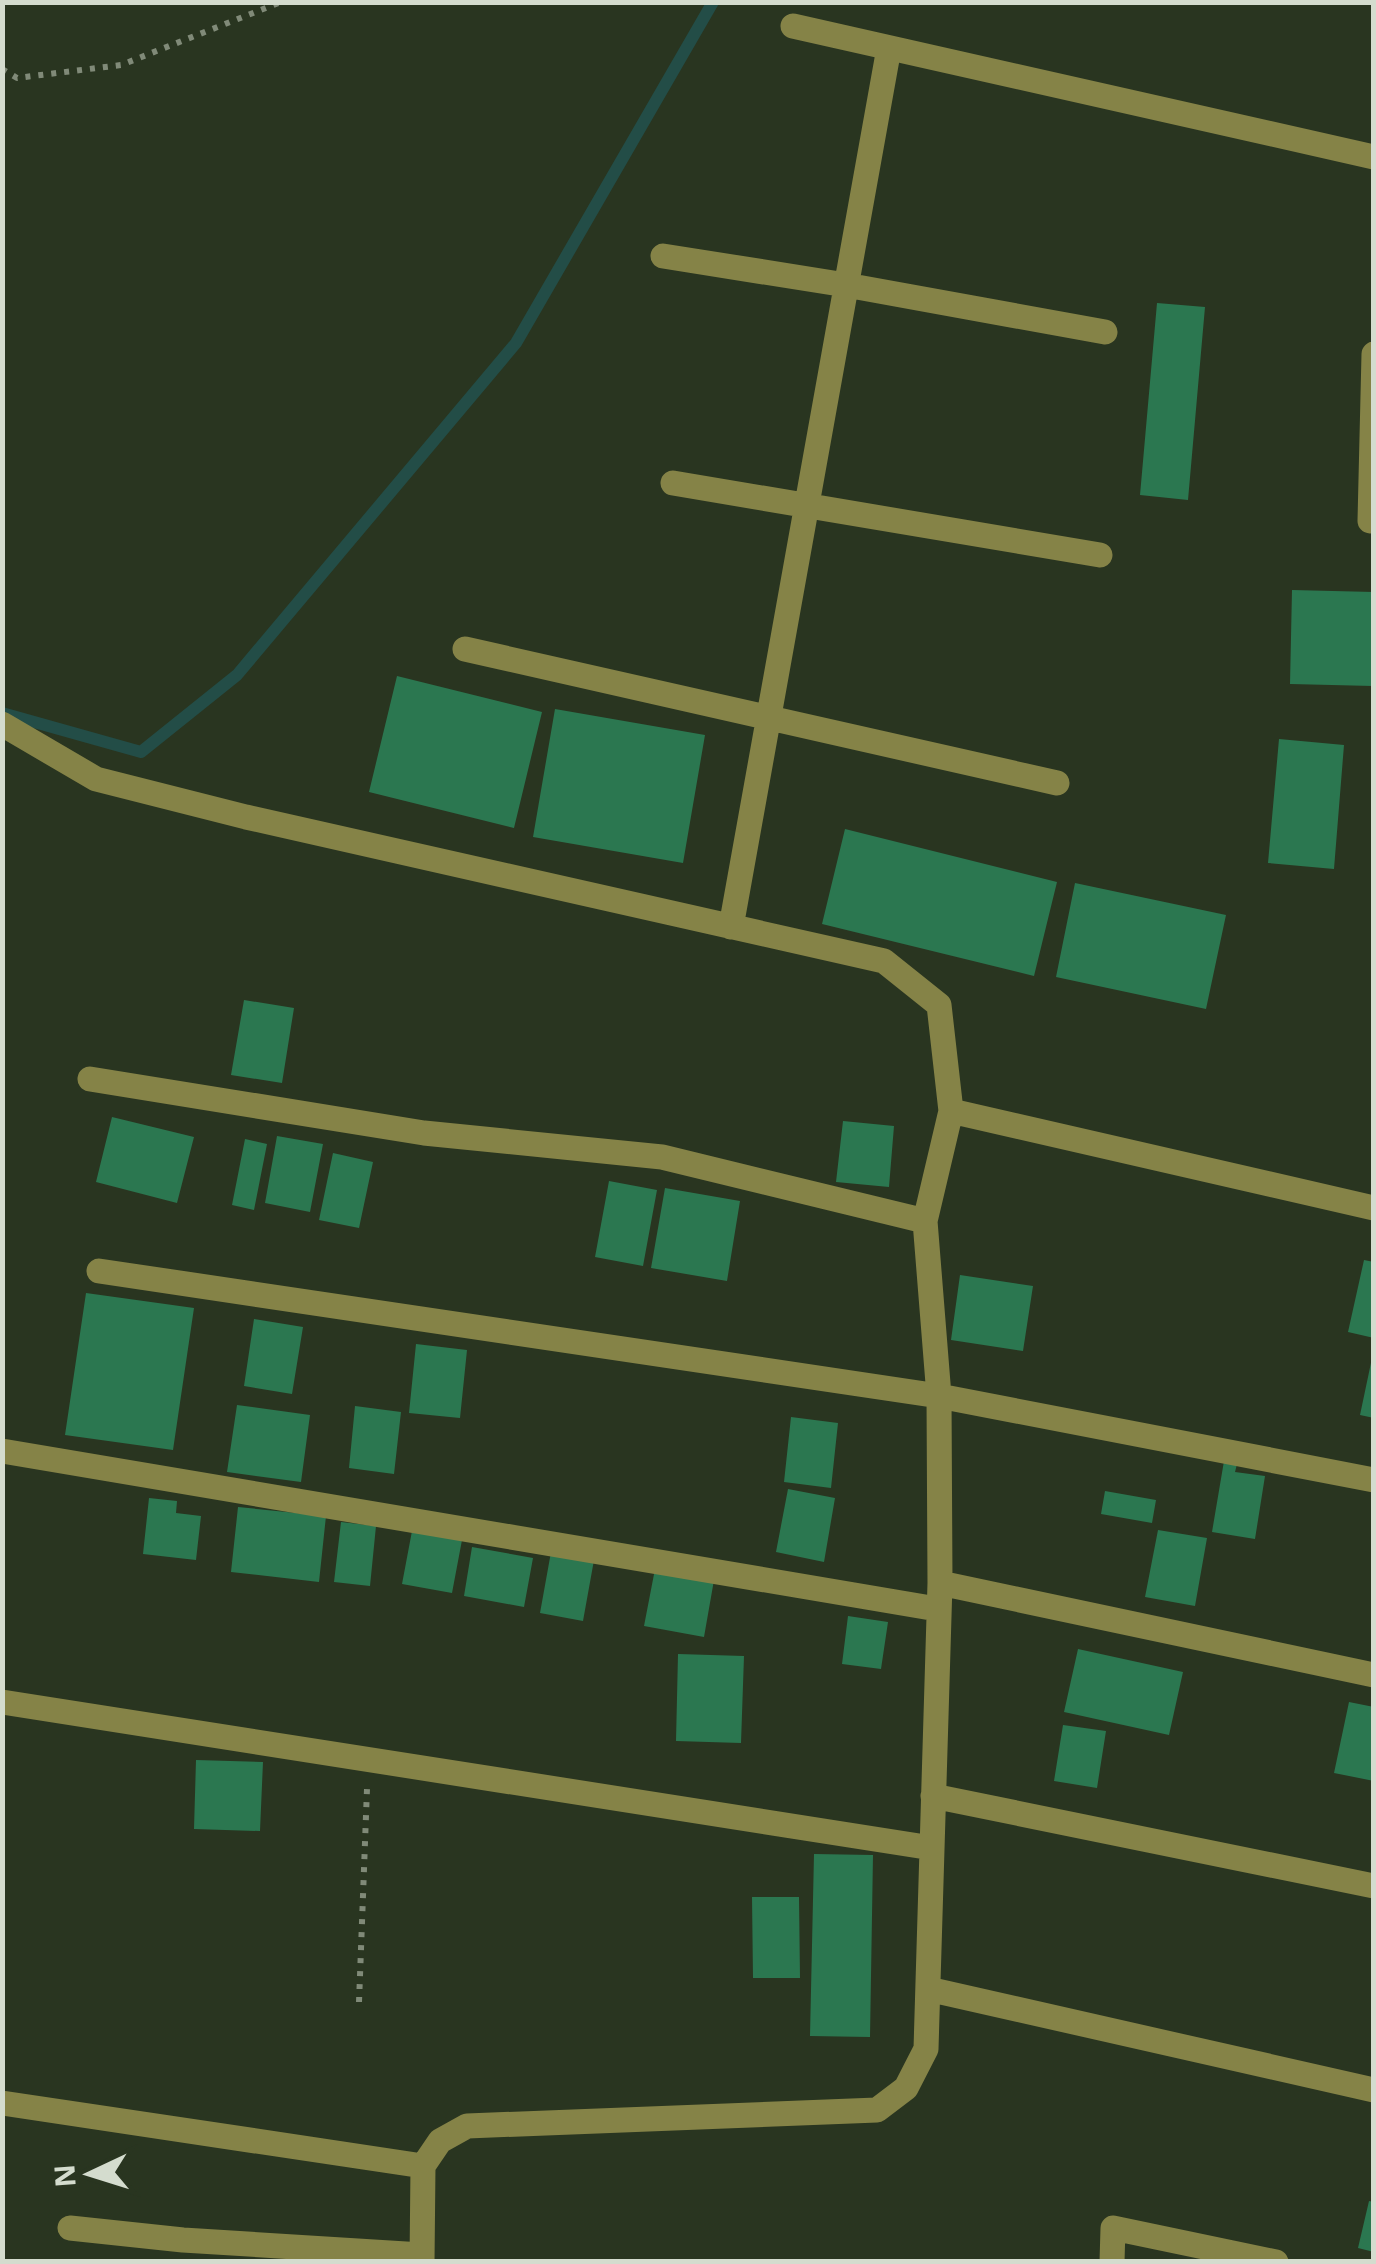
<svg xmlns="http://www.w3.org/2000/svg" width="1376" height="2264" font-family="'Open Sans',sans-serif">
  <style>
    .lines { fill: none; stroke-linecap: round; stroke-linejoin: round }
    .stream { stroke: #234d47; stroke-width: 12 }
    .building { fill: #2b7750 }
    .path { stroke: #808a78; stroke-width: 6; stroke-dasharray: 5 8; stroke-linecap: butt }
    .minor { stroke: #858347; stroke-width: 25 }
  </style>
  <rect width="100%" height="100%" fill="#293520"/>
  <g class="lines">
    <path class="stream" d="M2,713L141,752L237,675L516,343L713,2"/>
  </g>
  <path class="building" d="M1157,303L1205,307L1188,500L1140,495Z
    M1292,590L1374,592L1373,686L1290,684Z
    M397,676L542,712L514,828L369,792Z
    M555,709L705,735L683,863L533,837Z
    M1279,739L1344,745L1334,869L1268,863Z
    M845,829L1057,882L1034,976L822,924Z
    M1075,883L1226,915L1206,1009L1056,977Z
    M244,1000L294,1008L282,1083L231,1075Z
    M112,1117L194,1137L177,1203L96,1182Z
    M843,1121L894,1126L889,1187L836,1182Z
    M277,1136L323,1144L310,1212L265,1203Z
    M245,1139L267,1144L254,1210L232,1205Z
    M333,1153L373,1162L359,1228L319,1220Z
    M609,1181L657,1190L643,1266L595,1257Z
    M665,1188L740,1201L727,1281L651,1268Z
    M1364,1260L1374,1262V1338L1348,1332Z
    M960,1275L1033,1286L1023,1351L951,1340Z
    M86,1293L194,1308L173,1450L65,1435Z
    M254,1319L303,1327L292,1394L244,1386Z
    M416,1344L467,1350L460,1418L409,1413Z
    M1372,1358H1374V1418L1360,1415Z
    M237,1405L310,1415L301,1482L227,1472Z
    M355,1406L401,1412L394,1474L349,1468Z
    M791,1417L838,1423L831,1488L784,1482Z
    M1224,1461L1237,1464L1235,1472L1265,1476L1255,1539L1212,1532Z
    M788,1489L835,1498L824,1562L776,1552Z
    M1105,1491L1156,1500L1152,1523L1101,1514Z
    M149,1498L177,1501L176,1513L201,1516L196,1560L143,1554Z
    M238,1507L326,1516L319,1582L231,1572Z
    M341,1522L376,1526L370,1586L334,1582Z
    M1158,1530L1207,1538L1195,1606L1145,1597Z
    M412,1531L462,1540L452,1593L402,1584Z
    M472,1547L533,1558L524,1607L464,1596Z
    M551,1552L594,1560L583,1621L540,1613Z
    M655,1569L714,1580L704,1637L644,1626Z
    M848,1616L888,1622L881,1669L842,1664Z
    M1078,1649L1183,1672L1169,1735L1064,1712Z
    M678,1654L744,1656L741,1743L676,1741Z
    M1349,1702L1374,1707V1781L1334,1773Z
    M1063,1725L1106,1731L1097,1788L1054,1781Z
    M196,1760L263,1762L260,1831L194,1829Z
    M814,1854L873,1855L870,2037L810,2036Z
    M752,1897H799L800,1978H753Z
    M1369,2201L1374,2202V2252L1358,2248Z"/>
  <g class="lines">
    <path class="path" d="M2,69L17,78L121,65L281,2
      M359,2002L367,1789"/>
    <path class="minor" d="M793,26L1374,157
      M663,256L846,285L1105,332
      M673,483L1100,555
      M1370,521L1374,354
      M465,649L1057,783
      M2,724L96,779L246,817L884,961L939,1005L951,1111L925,1221L939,1396L940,1583L926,2049L906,2088L877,2110L467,2126L440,2141L423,2166L422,2262
      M731,927L889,48
      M90,1079L424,1133L662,1157L925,1221
      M951,1111L1374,1208
      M99,1271L939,1396L1374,1480
      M2,1451L937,1609
      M940,1583L1374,1675
      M2,1702L932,1848
      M933,1796L1374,1886
      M928,1989L1374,2090
      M2,2103L423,2166
      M70,2228L183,2240L422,2255
      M1112,2262L1113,2228L1276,2262"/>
  </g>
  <rect width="1376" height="2264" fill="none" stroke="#d4dcce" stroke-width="10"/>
  <g transform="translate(90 2174) rotate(266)" stroke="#293520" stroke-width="8" paint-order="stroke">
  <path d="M0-8L18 38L0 25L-18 38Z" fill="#d4dcce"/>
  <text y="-15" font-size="28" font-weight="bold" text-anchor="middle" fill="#d4dcce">N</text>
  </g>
</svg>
